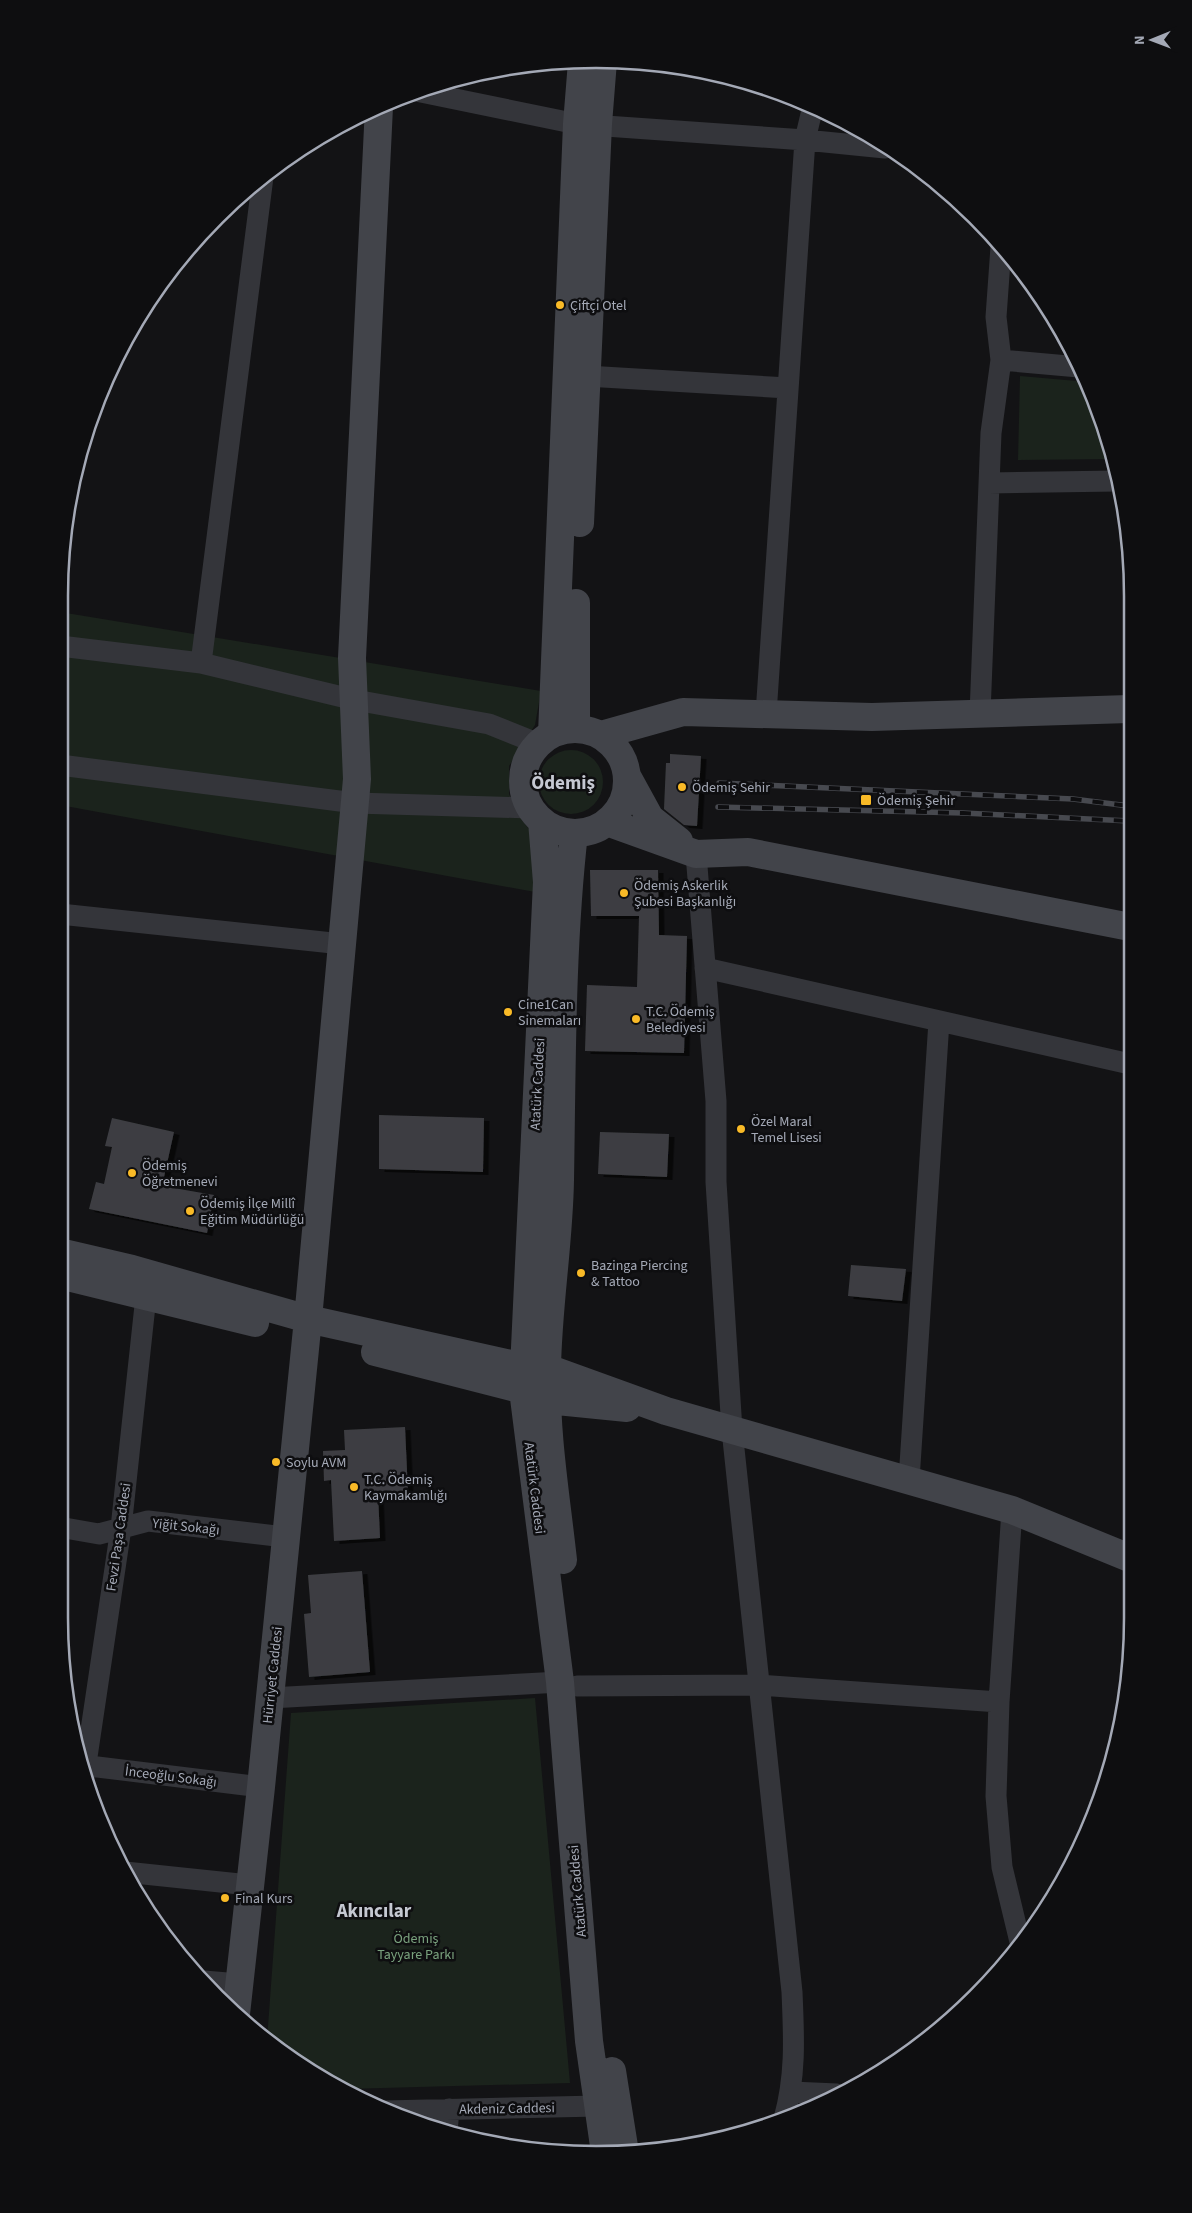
<svg xmlns="http://www.w3.org/2000/svg" width="1192" height="2213" font-family="'Source Sans 3',sans-serif">
  <style>
    .green { fill: #1b231c }
    .building { fill: #3d3e42; filter: url(#shadow) }
    .lines { fill: none; stroke-linecap: round; stroke-linejoin: round }
    .street { stroke: #34353a; stroke-width: 21 }
    .secondary { stroke: #42444a; stroke-width: 28 }
    .rail-casing { stroke: #47494f; stroke-width: 5.5 }
    .rail { stroke: #0e0e10; stroke-width: 4; stroke-dasharray: 11; stroke-linecap: butt }
    .poi-dot { fill: #f9ba27; stroke: #0e0e10; stroke-width: 2 }
    .labels { text-anchor: middle; stroke-width: 5; stroke-linejoin: round; paint-order: stroke }
    .poi-label { font-size: 14px; fill: #a4a9b6; stroke: #0e0e10; text-anchor: start }
    .street-label { font-size: 14px; fill: #a4a9b6; stroke: #0e0e10 }
    .park-label { font-size: 14px; fill: #7aa27e; stroke: #0e0e10 }
    .district-label { font-size: 19px; font-weight: bold; fill: #c5c8d2; stroke: #0e0e10 }
    .rim { fill: none; stroke: #a4a9b6; stroke-width: 2.5 }
  </style>
  <defs>
    <filter id="shadow"><feDropShadow dx="5.5" dy="3" stdDeviation="0" flood-color="#0009"/></filter>
  </defs>
  <rect width="100%" height="100%" fill="#131315"/>
  <path class="green" d="M1020,376L1088,382L1092,391L1111,459L1018,460Z
    M60,612L541,691L535,725L509,766V794L521,819L537,839L535,892L60,805Z
    M539 782a32 32 0 1 1 64 0a32 32 0 1 1-64 0Z
    M535,1698L570,2083L345,2089L298,2064L267,2040L291,1713Z"/>
  <path class="building" d="M670,754L701,756L697,826L684,825L664,809L666,763H670Z
    M590,870H658L659,935L687,936L684,1053L585,1051L587,985L637,987L639,916H591Z
    M379,1115L484,1118L483,1172L379,1169Z
    M112,1118L174,1132L162,1186L214,1195L207,1233L89,1209L96,1182L104,1184L112,1147L105,1146Z
    M600,1132L669,1134L667,1177L598,1174Z
    M851,1265L906,1269L902,1301L848,1296Z
    M405,1427L408,1493L378,1494L380,1538L334,1541L331,1480L324,1481L323,1451L345,1450L344,1430Z
    M362,1571L370,1672L309,1677L304,1614L311,1613L308,1575Z"/>
  <g class="lines">
    <path class="street" d="M416,91L577,124L805,140L885,148
      M1001,360L1079,367
      M586,376L788,388
      M989,483L1117,481
      M60,646L201,663L355,700L489,724L539,744
      M201,663L263,177
      M766,714L805,140L813,106
      M980,714L991,433L1001,360L996,317L1001,247
      M60,765L355,803L531,808
      M696,854L716,1101V1182L732,1430L792,1992C794,2038 796,2075 784,2119
      M60,914L342,944
      M705,968L1130,1064
      M909,1480L939,1021
      M1012,1510L999,1702L996,1796L1002,1867L1021,1946
      M59,1527L99,1534L148,1521L285,1537
      M577,1686L759,1685L999,1702
      M270,1698L560,1682
      M81,1765L261,1787
      M84,1777L121,1528L146,1296
      M125,1872L249,1885
      M204,1981L239,1984
      M791,2092L837,2094
      M385,2111L598,2106
      M447,2132L449,2109"/>
    <path class="secondary" d="M580,523L598,124L603,61
      M576,603V729
      M523 781a52 52 0 1 1 104 0a52 52 0 1 1-104 0Z
      M552,734L577,124L582,62
      M601,735L683,712L872,717L1129,709
      M627,776L650,818L679,841
      M542,821L547,882L523,1390L560,1682L589,2041L605,2153
      M607,822L696,854L748,852L1130,927
      M59,1252L132,1269L308,1319L524,1367L547,1368L666,1411L1012,1510L1132,1559
      M59,1275L255,1323
      M375,1352L523,1390L547,1400L627,1408
      M563,1560C556,1496 545,1432 547,1368C548,1305 559,1243 560,1180C562,1064 561,948 574,833
      M236,2014L261,1787L308,1319L357,779L352,658L379,107
      M612,2071L625,2153"/>
    <defs>
      <path id="rail" d="M719,783L1073,799L1129,806
        M718,807L963,813L1130,821"/>
    </defs>
    <use href="#rail" class="rail-casing"/>
    <use href="#rail" class="rail"/>
  </g>
  <g class="poi-dot">
    <circle cx="560" cy="305" r="5"/>
    <circle cx="682" cy="787" r="5"/>
    <rect x="860" y="794" width="12" height="12" rx="2.5"/>
    <circle cx="624" cy="893" r="5"/>
    <circle cx="508" cy="1012" r="5"/>
    <circle cx="636" cy="1019" r="5"/>
    <circle cx="741" cy="1129" r="5"/>
    <circle cx="132" cy="1173" r="5"/>
    <circle cx="190" cy="1211" r="5"/>
    <circle cx="581" cy="1273" r="5"/>
    <circle cx="276" cy="1462" r="5"/>
    <circle cx="354" cy="1487" r="5"/>
    <circle cx="225" cy="1898" r="5"/>
  </g>
  <g class="labels">
    <g class="poi-label">
      <text x="570" y="310">Çiftçi Otel</text>
      <text x="692" y="792">Ödemiş Sehir</text>
      <text x="877" y="805">Ödemiş Şehir</text>
      <text x="634" y="890">Ödemiş Askerlik<tspan x="634" dy="16">Şubesi Başkanlığı</tspan></text>
      <text x="518" y="1009">Cine1Can<tspan x="518" dy="16">Sinemaları</tspan></text>
      <text x="646" y="1016">T.C. Ödemiş<tspan x="646" dy="16">Belediyesi</tspan></text>
      <text x="751" y="1126">Özel Maral<tspan x="751" dy="16">Temel Lisesi</tspan></text>
      <text x="142" y="1170">Ödemiş<tspan x="142" dy="16">Öğretmenevi</tspan></text>
      <text x="200" y="1208">Ödemiş İlçe Millî<tspan x="200" dy="16">Eğitim Müdürlüğü</tspan></text>
      <text x="591" y="1270">Bazinga Piercing<tspan x="591" dy="16">&amp; Tattoo</tspan></text>
      <text x="286" y="1467">Soylu AVM</text>
      <text x="364" y="1484">T.C. Ödemiş<tspan x="364" dy="16">Kaymakamlığı</tspan></text>
      <text x="235" y="1903">Final Kurs</text>
    </g>
    <g class="street-label">
      <text transform="translate(537 1084) rotate(-87)" y="5">Atatürk Caddesi</text>
      <text transform="translate(535 1488) rotate(83)" y="5">Atatürk Caddesi</text>
      <text transform="translate(186 1526) rotate(6)" y="5">Yiğit Sokağı</text>
      <text transform="translate(118 1537) rotate(-82)" y="5">Fevzi Paşa Caddesi</text>
      <text transform="translate(272 1675) rotate(-84)" y="5">Hürriyet Caddesi</text>
      <text transform="translate(171 1776) rotate(7)" y="5">İnceoğlu Sokağı</text>
      <text transform="translate(577 1891) rotate(-95)" y="5">Atatürk Caddesi</text>
      <text transform="translate(507 2108) rotate(-1)" y="5">Akdeniz Caddesi</text>
    </g>
    <g class="park-label">
      <text x="416" y="1943">Ödemiş<tspan x="416" dy="16">Tayyare Parkı</tspan></text>
    </g>
    <g class="district-label">
      <text x="563" y="789">Ödemiş</text>
      <text x="374" y="1917">Akıncılar</text>
    </g>
  </g>
  <path d="M0 0H1192V2213H0ZM596 68H596A528 528 0 0 1 1124 596V1618A528 528 0 0 1 596 2146H596A528 528 0 0 1 68 1618V596A528 528 0 0 1 596 68Z" fill="#0e0e10" fill-rule="evenodd"/>
  <path class="rim" d="M596 68H596A528 528 0 0 1 1124 596V1618A528 528 0 0 1 596 2146H596A528 528 0 0 1 68 1618V596A528 528 0 0 1 596 68Z"/>
  <g transform="translate(1152 40) rotate(269)" stroke="#0e0e10" stroke-width="4" paint-order="stroke">
  <path d="M0-4L9 19L0 12L-9 19Z" fill="#a4a9b6"/>
  <text y="-8" font-size="14" font-weight="bold" text-anchor="middle" fill="#a4a9b6">N</text>
  </g>
</svg>
